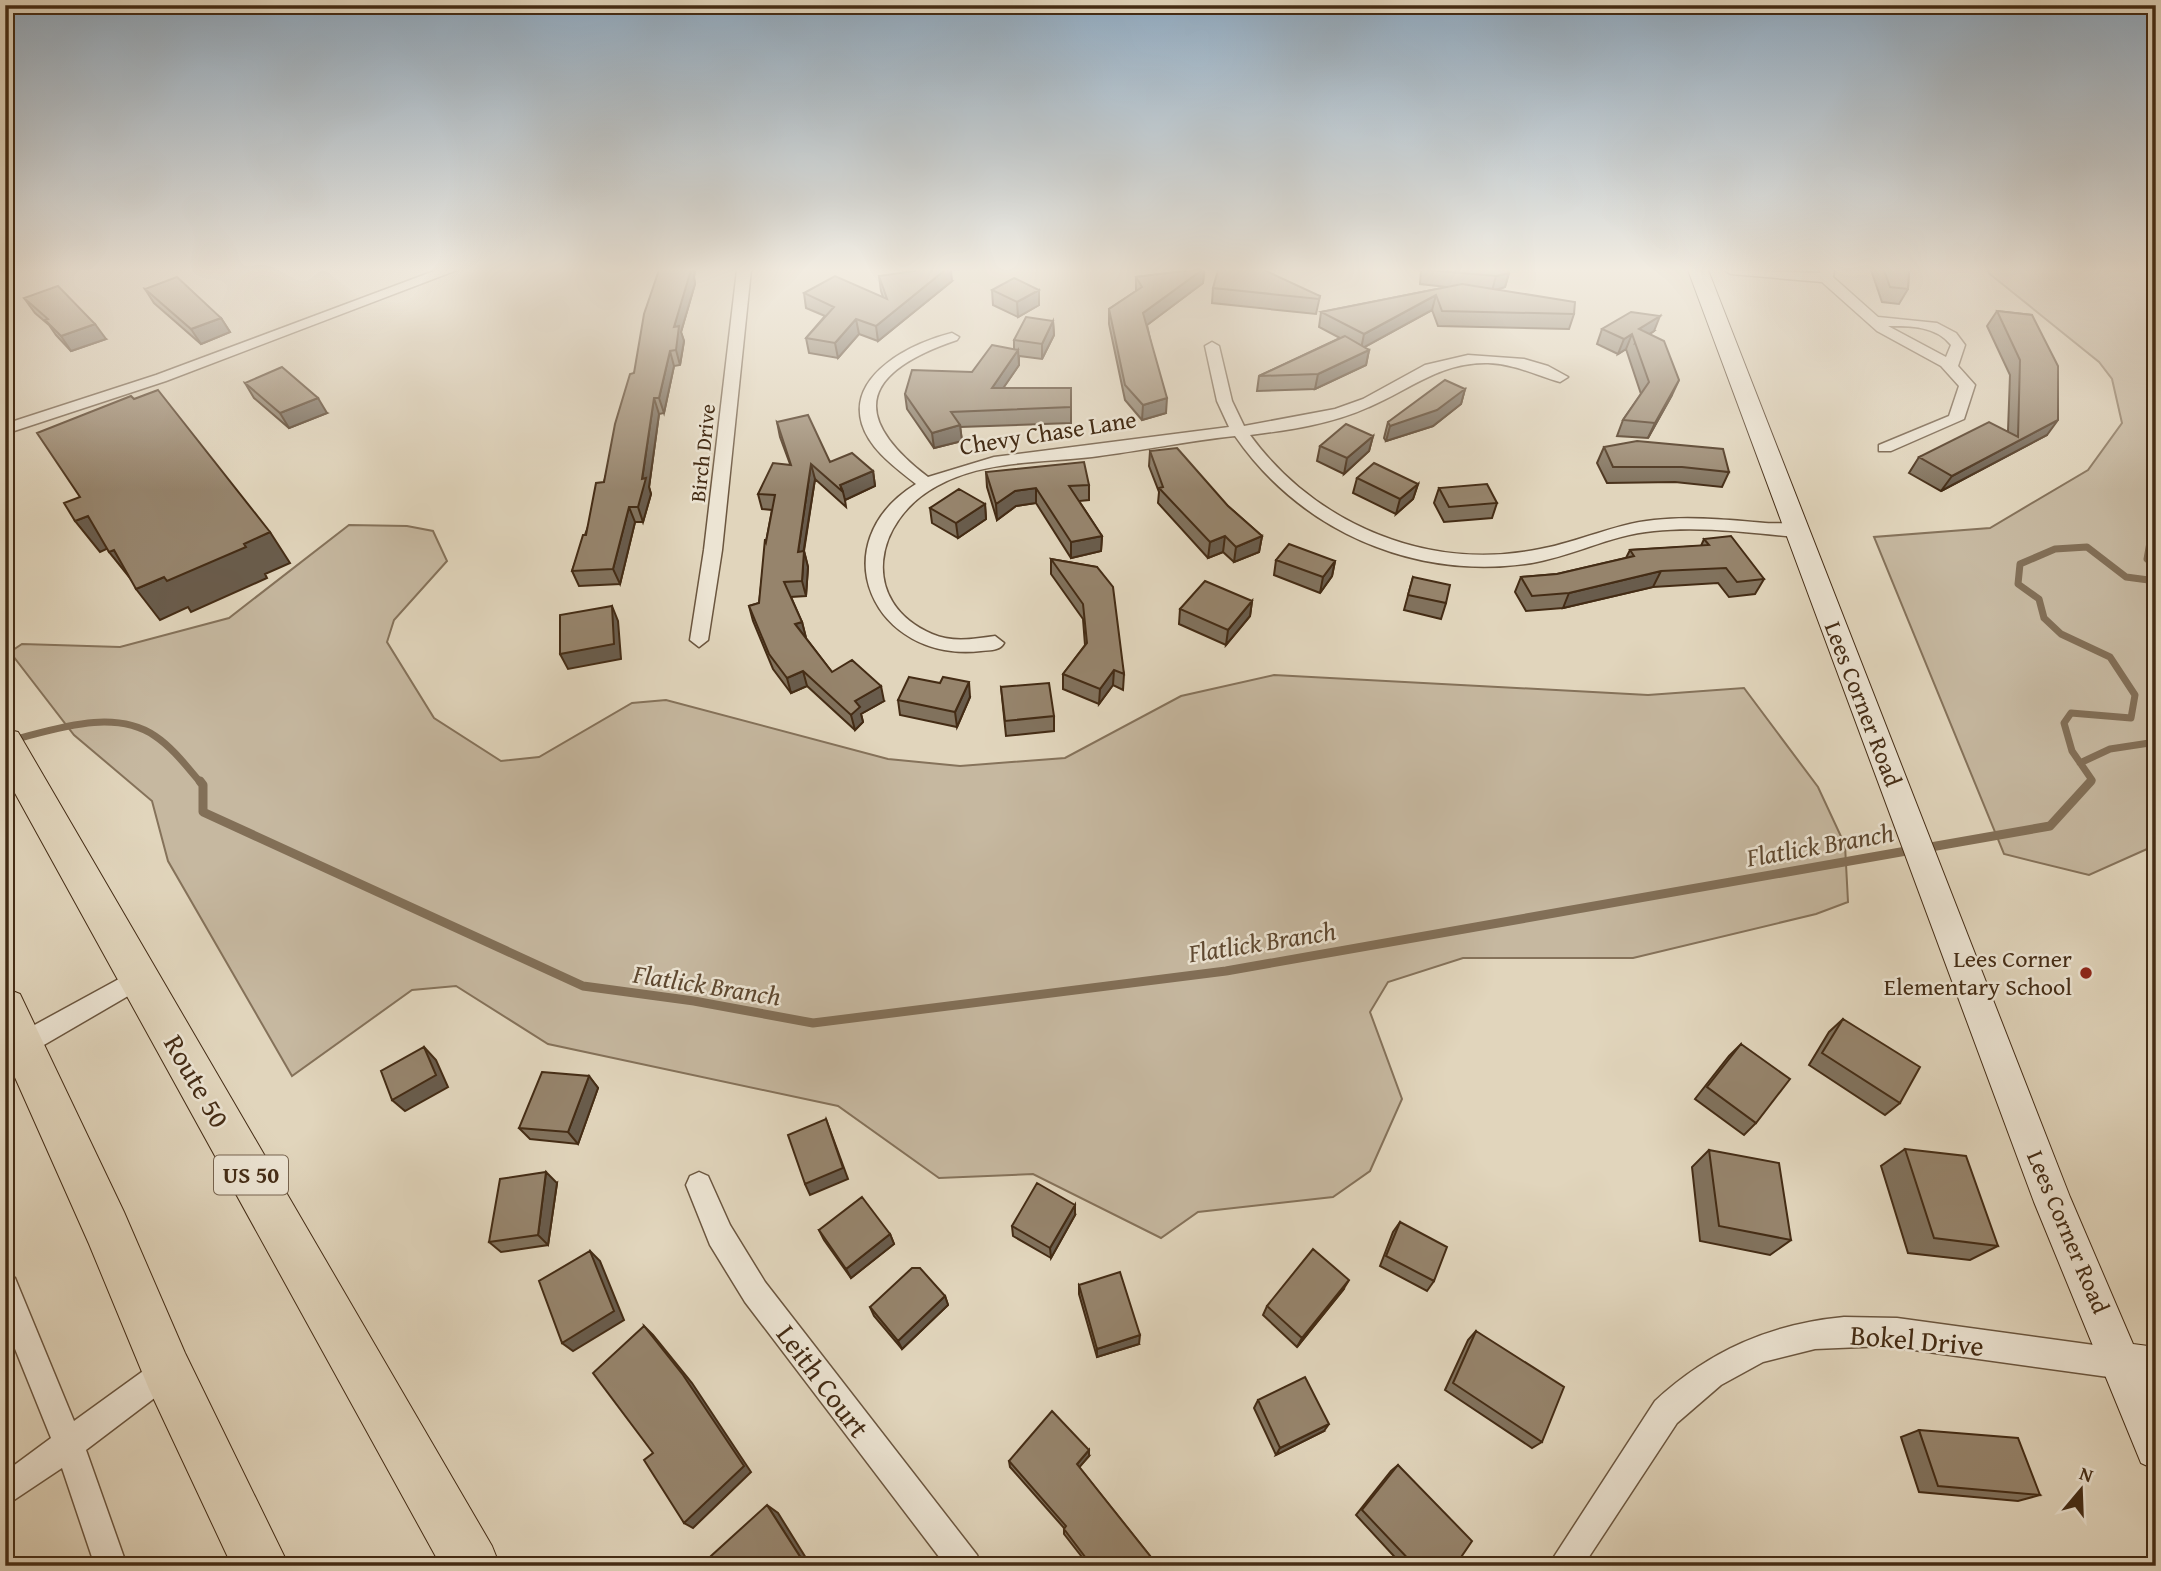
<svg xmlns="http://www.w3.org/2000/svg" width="2161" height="1571" font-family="'Gentium Book Plus',serif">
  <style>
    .green { fill: #c6b8a0; stroke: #85725a; stroke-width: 2 }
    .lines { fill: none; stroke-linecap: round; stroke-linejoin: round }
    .stream-far2 { stroke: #826f57; stroke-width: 5 }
    .stream-far1 { stroke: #826f57; stroke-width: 7 }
    .stream { stroke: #826f57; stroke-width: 9 }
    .street-casing { stroke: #6b563f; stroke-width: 3 }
    .secondary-casing { stroke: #442c15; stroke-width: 2 }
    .highway-casing { stroke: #442c15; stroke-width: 2 }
    .street { fill: #ece4d3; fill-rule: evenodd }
    .secondary { fill: #ece4d3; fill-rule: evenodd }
    .highway { fill: #e1d5bc; fill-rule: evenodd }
    .wall { fill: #81725d; stroke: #442c15; stroke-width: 2 }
    .shaded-wall { fill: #695c4c; stroke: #442c15; stroke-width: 2 }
    .building { fill: #96846c; stroke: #442c15; stroke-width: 2 }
    .poi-dot { fill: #8f2418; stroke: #ece4d3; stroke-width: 2.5 }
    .labels { text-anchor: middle; stroke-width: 5; stroke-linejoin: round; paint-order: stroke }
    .far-street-label { font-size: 21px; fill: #442c15; stroke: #ece4d3 }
    .shield { fill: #ece4d3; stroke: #76634e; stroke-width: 2 }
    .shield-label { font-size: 23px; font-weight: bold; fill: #442c15 }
    .street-label { font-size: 24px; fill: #442c15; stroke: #ece4d3 }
    .poi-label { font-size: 24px; fill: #442c15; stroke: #ece4d3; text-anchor: end }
    .water-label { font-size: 26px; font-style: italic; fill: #5e4830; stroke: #ece4d3 }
    .near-street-label { font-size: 28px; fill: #442c15; stroke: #ece4d3 }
  </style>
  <rect width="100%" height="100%" fill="#e1d5bc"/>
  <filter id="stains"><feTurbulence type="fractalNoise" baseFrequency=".00286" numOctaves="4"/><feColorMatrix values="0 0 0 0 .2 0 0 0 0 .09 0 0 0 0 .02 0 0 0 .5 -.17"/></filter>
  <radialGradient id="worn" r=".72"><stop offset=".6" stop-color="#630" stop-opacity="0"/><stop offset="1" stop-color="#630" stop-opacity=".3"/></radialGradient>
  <path class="green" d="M1985,270H2156V845L2089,875L2004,854L1874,537L1990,528L2088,470L2122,423L2112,379L2099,362Z
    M349,525L407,526L433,531L447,561L394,620L387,642L434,718L501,761L539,757L632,703L666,700L888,759L960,766L1065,758L1181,696L1274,675L1648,695L1744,688L1818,787L1845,845L1848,902L1816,914L1633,958H1463L1388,982L1370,1012L1402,1099L1370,1171L1333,1197L1198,1212L1161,1238L1033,1174L939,1178L838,1106L548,1044L456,986L412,990L292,1076L168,861L152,801L74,735L10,652L22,644L120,647L229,618Z"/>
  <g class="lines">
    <path class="stream-far2" d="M2152,500L2149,483L2156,481"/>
    <path class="stream-far1" d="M2152,498V531L2147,559L2156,565
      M12,740C56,729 114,708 155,736C173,748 187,767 201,783
      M2080,763L2110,749L2156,742
      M2089,783L2092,780L2072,751L2064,723L2071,713L2131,718L2135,695L2110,657L2061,634L2044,618L2039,599L2018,584L2020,564L2055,549L2087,547L2126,577L2156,581"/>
    <path class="stream" d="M200,781L203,785V812L583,986L694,1001L813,1023L1226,971L1912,850
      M1925,848L2050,826L2091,781"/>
    <defs>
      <path id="street" d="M437,270H457L166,381L5,434V424L156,375Z
        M737,270H751L722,550L708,640L699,647L690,640L704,550Z
        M1724,270L1820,273V270H1834L1833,277L1878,317L1937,323L1956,333L1965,345L1958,366L1975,385L1964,419L1891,451H1879V445L1949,416L1959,386L1941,366L1877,331L1822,282L1731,274ZM1888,326C1911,326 1936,326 1951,345L1946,357Z
        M952,333L959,337L957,340C865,371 846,414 928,477L994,457L1229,427L1217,401L1205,346L1212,342L1219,346L1232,401L1244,426L1335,409L1363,399L1425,365L1468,355L1524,359L1548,366L1568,377L1560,382C1535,375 1515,364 1488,363C1440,362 1411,389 1369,407C1332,424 1290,430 1250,435C1316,525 1429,572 1540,549C1579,542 1614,524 1654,520C1691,516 1728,520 1765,523C1777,524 1798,521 1806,531L1797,537C1750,533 1701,526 1654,531C1609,535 1570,558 1525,564C1411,579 1300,530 1235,436C1187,441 1140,451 1092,457C1041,463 983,460 937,486C874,520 858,602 932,634C952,643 974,639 995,636L1004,643C1000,651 989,650 981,651C874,663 819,544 916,484C896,468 870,450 862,424C847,374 914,342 952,333Z
        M139,968L147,971L151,978L147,985L25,1056L16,1059L7,1056V1040Z
        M699,1172L708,1176L730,1225L765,1282L977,1555L982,1566H946L745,1302L710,1245L686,1185L690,1176Z
        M5,1274L15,1278L74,1421L157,1361L167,1356L177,1361L182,1371L177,1381L86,1450L127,1566H95L62,1468L5,1506V1472L51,1438L5,1324Z
        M1844,1317L1897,1318L2123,1349L2133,1354L2138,1364L2133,1374L2123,1379L1885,1346L1815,1349L1763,1362L1721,1385L1677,1423L1583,1566H1548L1655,1401C1709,1351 1770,1324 1844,1317Z"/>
      <path id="secondary" d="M1688,270H1708L2070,1197L2133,1344L2156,1347V1389L2152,1388L2156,1397V1470L2141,1463L2034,1202Z"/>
      <path id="highway" d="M5,729L18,732L492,1546L500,1566H441L5,775Z
        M5,988L20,994L124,1212L185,1353L289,1566H232L149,1389L89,1244L5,1055Z"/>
    </defs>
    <use href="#street" class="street-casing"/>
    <use href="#secondary" class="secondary-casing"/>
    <use href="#highway" class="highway-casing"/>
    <use href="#street" class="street"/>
    <use href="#secondary" class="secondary"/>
    <use href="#highway" class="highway"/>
  </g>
  <path class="wall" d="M695,270L694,277L695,284L681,332L684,341L680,365L674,366L664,413L659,414L649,487L651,494L643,522H635L620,584L579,586L572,571L604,482L634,373Z
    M1193,270H1204L1203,283L1147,325L1166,413L1142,420L1125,400L1109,324V309L1136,291V277Z
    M1421,270H1508L1509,273L1505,287L1497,290L1574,314L1569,329L1438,326L1432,310L1364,347L1369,350L1366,365L1315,389L1257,391L1259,376L1340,338L1319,327L1321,312L1447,287L1420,284Z
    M1871,270H1909L1908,289L1899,304L1882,302Z
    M879,276L952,281L878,341L859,334L838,358L809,353L806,338L825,316L806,308L804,293L883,297L881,291Z
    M1213,288L1320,296L1316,314L1212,303Z
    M145,289L221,318L230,332L201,344L154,303Z
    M992,290H1039V305L1018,317L993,305Z
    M24,298L106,339L71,351L56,335L49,325L35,313Z
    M1997,311L2032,315L2047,435L1941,491L1909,473L1919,457L2008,431L2010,375L1987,326Z
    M1053,321L1054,335L1042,359L1019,356V365L1003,388H1071V423L960,427L962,441L934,448L907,409L905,394L972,372L1014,349V340Z
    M1602,329L1654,331L1650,334L1672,395L1648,438L1617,436L1623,420L1641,394L1626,349L1618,354L1597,344Z
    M245,383L327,413L289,428L254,398Z
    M1465,389L1461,404L1433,426L1386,441L1384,438L1388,422Z
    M777,422L830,462L873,471L875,486L845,500L846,507L815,479L804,551L808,567L806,596L791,597L802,622L806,638L832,672L884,701L861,714L863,722L855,730L807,686L791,693L773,669L753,621L749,606L759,603L766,542L772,510L762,509L758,494L790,464L780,437Z
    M1373,436L1369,451L1344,474L1317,461L1320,446Z
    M1604,447L1729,472L1722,487L1675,482L1607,483L1597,463Z
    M1150,451L1228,506L1262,536L1259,552L1234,562L1223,552L1208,558L1158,503L1159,492L1149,466Z
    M986,472L1089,485V500L1079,501L1102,536L1101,551L1071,558L1036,503L1016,506L997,520L987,487Z
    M1357,478L1418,484L1413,499L1396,514L1353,493Z
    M1439,488L1497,503L1492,518L1444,522L1434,503Z
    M985,504L986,519L958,538L932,523L930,508Z
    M1704,539L1764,579L1755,594L1729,597L1718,583L1653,587L1563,608L1526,611L1515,592L1521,577L1557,574L1626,558L1630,550L1701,546Z
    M1051,559L1097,567L1124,674L1123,690L1113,685L1099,704L1063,689V674L1085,645L1083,619L1051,574Z
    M1276,560L1335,561L1332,576L1320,593L1274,575Z
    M1413,577L1446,603L1441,619L1404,610Z
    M1252,601L1250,616L1226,645L1179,624L1180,609Z
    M940,683L970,697L957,727L900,715L898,700Z
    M1001,687L1054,716V731L1006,736Z
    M1843,1019L1900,1103L1885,1115L1809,1065L1829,1032Z
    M1741,1044L1756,1123L1744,1135L1695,1099L1729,1056Z
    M589,1076L598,1088L578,1144L530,1139L519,1128Z
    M1905,1149L1998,1246L1970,1260L1908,1253L1881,1166Z
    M1709,1150L1791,1240L1770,1255L1700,1241L1692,1167Z
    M557,1183L548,1245L501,1252L489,1242Z
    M1075,1215L1051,1258L1013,1236L1012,1226Z
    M1400,1222L1434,1281L1427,1291L1380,1266L1393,1232Z
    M819,1230L890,1234L894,1244L851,1278L824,1240Z
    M1079,1285L1139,1344L1097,1357L1079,1294Z
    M1343,1290L1297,1347L1263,1315L1267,1306Z
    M945,1296L948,1305L902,1349L874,1316L870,1307Z
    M1476,1331L1542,1442L1532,1448L1445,1390L1468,1340Z
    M1258,1400L1324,1431L1276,1455L1254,1408Z
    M1919,1430L2040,1495L2018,1501L1919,1492L1901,1437Z
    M1089,1456L1079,1467L1158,1566H1089L1064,1534V1528L1010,1467L1009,1461Z
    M1398,1465L1455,1566H1403L1356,1515L1391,1471Z"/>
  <path class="shaded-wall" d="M689,270H695L694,277L695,284L681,332L684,341L680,365L676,350L674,327Z
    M945,270H951L952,281L878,341L876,326Z
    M1202,270H1204L1203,283L1143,328V313Z
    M1509,273L1505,287L1492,291L1496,276Z
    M1039,290V305L1018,317L1017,302Z
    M1436,295L1432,310L1361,349L1364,334Z
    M1660,316L1654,331L1635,343L1639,329Z
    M221,318L230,332L201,344L191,329Z
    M856,319L859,334L838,358L835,343Z
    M1053,321L1054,335L1042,359V344Z
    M95,324L106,339L71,351L61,336Z
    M1632,334L1626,349L1618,354L1624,339Z
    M1018,350L1019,365L993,403L992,388Z
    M1369,350L1366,365L1315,389L1318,374Z
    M670,351L674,366L664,413L659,398Z
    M1679,380L1672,395L1648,438L1655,423Z
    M1465,389L1461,404L1433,426L1386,441L1390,426Z
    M318,398L327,413L289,428L280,413Z
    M654,398L659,414L649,487L651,494L643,522L638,507Z
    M1167,398L1166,413L1142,420L1143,405Z
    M2058,420L2047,435L1941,491L1952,476Z
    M960,425L962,441L934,448L932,433Z
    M1373,436L1369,451L1344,474L1347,458Z
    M811,464L815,479L801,567L798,552Z
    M873,471L875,486L845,500L843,492L840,485Z
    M1418,484L1413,499L1396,514L1400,499Z
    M1036,488V503L1016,506L997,520L996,504L1015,491Z
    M985,504L986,519L958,538L956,523Z
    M629,507L635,522L620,584L613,569Z
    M88,516L113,546L100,552L75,521Z
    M270,532L290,563L265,574L267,578L191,612L188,607L160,620L136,589Z
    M1102,536L1101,551L1071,558V542Z
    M1225,536L1223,552L1208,558L1210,542Z
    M1262,536L1259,552L1234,562L1236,547Z
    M114,550L134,583L109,552Z
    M804,551L808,567L806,596L802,581Z
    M1335,561L1332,576L1320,593L1323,577Z
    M1661,571L1653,587L1563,608L1569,593Z
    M1252,601L1250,616L1226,645L1228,630Z
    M612,606L618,621L621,659L568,669L560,654Z
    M802,622L806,638L795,624Z
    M1114,670L1113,685L1099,704L1100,689Z
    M803,671L807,686L791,693L787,678Z
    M969,682L970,697L957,727L955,712Z
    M881,686L884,701L861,714L863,722L855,730L851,715L855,701Z
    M424,1047L436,1060L448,1087L405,1111L392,1100Z
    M589,1076L598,1088L578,1144L568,1132Z
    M826,1119L848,1179L810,1195L805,1184Z
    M546,1172L557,1183L548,1245L538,1235Z
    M1075,1205V1215L1051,1258L1050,1248Z
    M890,1234L894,1244L851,1278L846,1269Z
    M590,1251L600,1261L624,1320L573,1351L562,1343Z
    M1349,1280L1343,1290L1297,1347L1302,1338Z
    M945,1296L948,1305L902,1349L898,1341Z
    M644,1326L653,1335L692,1383L751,1472L693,1528L684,1523Z
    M1140,1335L1139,1344L1097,1357V1349Z
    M1329,1424L1324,1431L1276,1455L1280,1448Z
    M1089,1450V1456L1077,1470V1464Z
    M767,1505L778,1513L811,1566H806Z"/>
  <path class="building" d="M659,270H691L674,327L679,326L676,350L670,351L659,398H654L642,479L646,478L638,507H629L613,569L572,571L583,535H586L596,483L604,482L615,424L630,374L634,373L644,314Z
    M921,270H945L876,326L856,319L835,343L806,338L834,307L804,293L835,276L887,299L879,276Z
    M1193,270H1202L1143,313L1167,398L1143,405L1125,385L1109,309L1142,287L1136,277Z
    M1218,270H1264L1320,296L1319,299L1213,288Z
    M1428,270H1508L1509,273L1496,276Z
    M1884,270H1909L1908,289L1890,287Z
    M177,277L221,318L191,329L145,289Z
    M1014,278L1039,290L1017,302L992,290Z
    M1462,284L1575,302L1574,314L1442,311L1436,295L1364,334L1321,312Z
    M58,286L95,324L61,336L45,320L48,319L24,298Z
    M1997,311L2032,315L2058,366V420L1952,476L1919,457L1989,422L2018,437L2020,360Z
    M1631,312L1660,316L1639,329L1664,341L1679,380L1655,423L1623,420L1649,382L1632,334L1624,339L1602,329Z
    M1026,317L1053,321L1042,344L1014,340Z
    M1345,336L1369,350L1318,374L1259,376Z
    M992,345L1018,350L992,388H1071V407L951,412L960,425L932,433L905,394L912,370L972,372Z
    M282,367L318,398L280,413L245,383Z
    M1445,380L1465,389L1437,410L1390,426L1388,422Z
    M158,390L270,532L244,544L246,547L167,581L164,577L136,589L114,550L109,552L88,516L75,521L64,503L80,497L37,433L131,396L134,399Z
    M808,415L830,462L852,453L873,471L840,485L843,492L811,464L798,552L804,551L802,581L784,582L802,622L795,624L832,672L852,660L881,686L855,701L860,707L851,715L803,671L787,678L769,654L749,606L759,603L765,539L766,542L775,495L758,494L773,463L791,465L777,422Z
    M1346,424L1373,436L1347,458L1320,446Z
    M1637,441L1723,449L1729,472L1682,467H1613L1604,447Z
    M1177,448L1228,506L1262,536L1236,547L1225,536L1210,542L1159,488L1163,487L1150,451Z
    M1084,462L1089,485L1069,486L1102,536L1071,542L1036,488L1015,491L996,504L986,472Z
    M1374,463L1418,484L1400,499L1357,478Z
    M1487,484L1497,503L1449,507L1439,488Z
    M959,489L985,504L956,523L930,508Z
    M1731,536L1764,579L1737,582L1726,568L1661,571L1569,593L1532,596L1521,577L1557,574L1634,556L1630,550L1709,545L1704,539Z
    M1289,544L1335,561L1323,577L1276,560Z
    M1051,559L1097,567L1113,587L1124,674L1114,670L1100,689L1063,674L1087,643L1083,604Z
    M1413,577L1450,585L1446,603L1408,595Z
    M1205,581L1252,601L1228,630L1180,609Z
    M612,606L614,644L560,654V615Z
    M909,677L940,683L943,677L969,682L955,712L898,700Z
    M1049,683L1054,716L1005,721L1001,687Z
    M1843,1019L1920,1067L1900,1103L1822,1053Z
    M1741,1044L1790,1079L1756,1123L1707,1087Z
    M424,1047L436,1075L392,1100L381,1071Z
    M542,1072L589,1076L568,1132L519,1128Z
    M826,1119L843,1168L805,1184L788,1135Z
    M1905,1149L1966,1156L1998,1246L1934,1238Z
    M1709,1150L1779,1163L1791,1240L1719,1226Z
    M546,1172L538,1235L489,1242L500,1179Z
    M1037,1183L1075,1205L1050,1248L1012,1226Z
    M862,1197L890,1234L846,1269L819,1230Z
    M1400,1222L1447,1247L1434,1281L1386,1256Z
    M1313,1249L1349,1280L1302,1338L1267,1306Z
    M590,1251L614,1311L562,1343L539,1281Z
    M912,1268H920L945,1296L898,1341L870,1307Z
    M1120,1272L1140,1335L1097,1349L1079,1285Z
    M644,1326L683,1375L744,1466L684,1523L644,1460L653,1453L593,1373Z
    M1476,1331L1564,1387L1542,1442L1453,1383Z
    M1305,1377L1329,1424L1280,1448L1258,1400Z
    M1052,1411L1089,1450L1077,1464L1158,1566H1092L1064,1529L1066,1526L1009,1461Z
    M1919,1430L2018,1438L2040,1495L1938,1486Z
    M1398,1465L1472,1541L1455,1566H1415L1362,1510Z
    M767,1505L806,1566H717L711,1556Z"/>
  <linearGradient id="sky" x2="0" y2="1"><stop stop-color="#90aac0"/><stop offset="0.55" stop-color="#f2ece1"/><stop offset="1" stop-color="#f2ece1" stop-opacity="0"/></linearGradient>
  <rect width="2161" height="490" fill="url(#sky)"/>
  <circle class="poi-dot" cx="2086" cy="973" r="7"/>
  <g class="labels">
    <g class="far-street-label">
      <text transform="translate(703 453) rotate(-84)" y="7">Birch Drive</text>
    </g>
    <rect class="shield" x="214" y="1155.5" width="74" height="39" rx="5"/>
    <g class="shield-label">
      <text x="251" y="1183">US 50</text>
    </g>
    <g class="street-label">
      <text transform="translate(1048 433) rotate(-9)" y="8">Chevy Chase Lane</text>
      <text transform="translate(1863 704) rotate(69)" y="8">Lees Corner Road</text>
      <text transform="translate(2068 1232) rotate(67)" y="8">Lees Corner Road</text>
    </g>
    <g class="poi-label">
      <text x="2072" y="967">Lees Corner<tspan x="2072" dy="28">Elementary School</tspan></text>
    </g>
    <g class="water-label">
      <text transform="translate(1820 845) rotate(-10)" y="9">Flatlick Branch</text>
      <text transform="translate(1262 942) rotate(-9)" y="9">Flatlick Branch</text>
      <text transform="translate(707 985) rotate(9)" y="9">Flatlick Branch</text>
    </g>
    <g class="near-street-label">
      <text transform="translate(197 1081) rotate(60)" y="10">Route 50</text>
      <text transform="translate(1917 1340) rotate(5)" y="10">Bokel Drive</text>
      <text transform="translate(823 1381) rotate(53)" y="10">Leith Court</text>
    </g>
  </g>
  <rect width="2161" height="1571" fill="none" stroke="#e1d5bc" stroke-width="28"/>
  <rect x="7" y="7" width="2147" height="1557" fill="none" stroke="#442c15" stroke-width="3.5"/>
  <rect x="14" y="14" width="2133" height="1543" fill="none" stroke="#442c15" stroke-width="2"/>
  <g transform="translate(2081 1490) rotate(19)" stroke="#ece4d3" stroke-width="5" paint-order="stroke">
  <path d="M0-5L12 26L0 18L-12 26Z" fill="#442c15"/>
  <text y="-10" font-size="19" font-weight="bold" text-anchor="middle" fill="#442c15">N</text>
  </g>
  <rect width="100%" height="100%" filter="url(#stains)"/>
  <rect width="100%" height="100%" fill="url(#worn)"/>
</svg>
